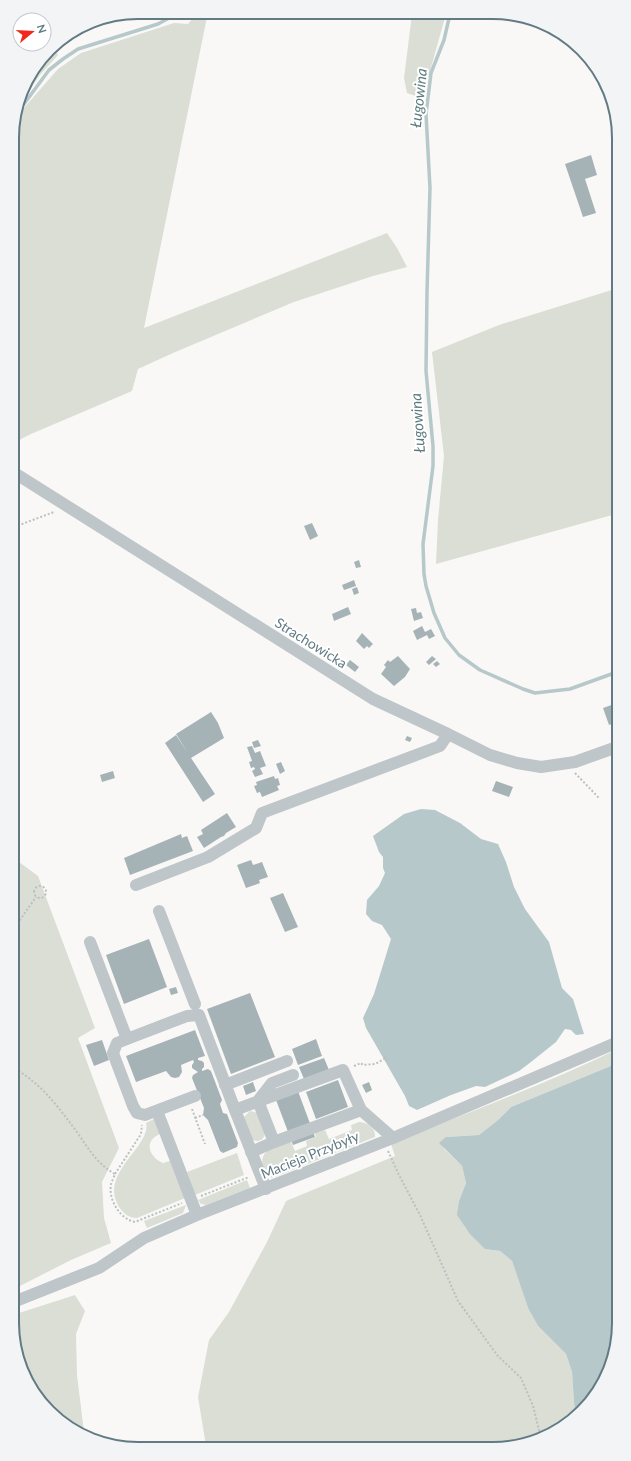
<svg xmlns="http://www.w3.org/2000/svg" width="631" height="1461" font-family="Lato,sans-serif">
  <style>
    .green { fill: #daded5 }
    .water { fill: #b7c8ca }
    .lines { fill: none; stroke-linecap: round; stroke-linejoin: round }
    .stream { stroke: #b7c8ca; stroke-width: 3.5 }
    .building { fill: #a5b3b7 }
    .path { stroke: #bbc0c2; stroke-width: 2; stroke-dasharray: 2 2; stroke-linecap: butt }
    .minor { stroke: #bec6c9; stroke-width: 12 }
    .labels { text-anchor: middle; stroke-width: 4; stroke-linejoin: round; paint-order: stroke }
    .street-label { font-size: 14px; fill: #617a84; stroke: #fff }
    .water-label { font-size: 15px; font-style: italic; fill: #5c7b7e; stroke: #fff }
    .rim { fill: none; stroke: #617a84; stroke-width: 2 }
  </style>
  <rect width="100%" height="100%" fill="#f9f8f6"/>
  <path class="green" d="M198,12H208L144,328L387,233L397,248L407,267L373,276L294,302L173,353L138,369L132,391L31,434L21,439L13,447L12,129L16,114L23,109L58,69L81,53L174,23L188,24Z
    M412,14H446L428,78L424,99L407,93L404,78Z
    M53,45L58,55L40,75L24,98L20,101L25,82Z
    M615,289L616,514L436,564L438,520L444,456L432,352L499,325Z
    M15,859L38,876L95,1028L78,1038L119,1148L102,1182L104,1218L111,1243L71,1260L16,1288Z
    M618,1049V1063L511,1107L498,1120L479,1135L446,1137L444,1149L462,1166L466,1183L459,1201L485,1249L500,1251L512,1261L528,1308L538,1326L566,1354L572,1372L575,1417L563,1428L526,1445L206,1446L198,1397L209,1340L229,1312L267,1242L286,1201L395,1156L391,1144C466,1113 544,1085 618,1049Z
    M250,1111L255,1112L257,1113L265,1134C263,1141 257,1143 252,1139L244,1117Z
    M154,1119L160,1134C143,1141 149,1157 163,1163L170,1161L185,1198L137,1218C129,1218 124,1214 119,1207C98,1173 152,1146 146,1123Z
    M359,1122C367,1122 376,1128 375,1137L272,1178C262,1171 257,1157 270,1149C276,1146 284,1144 291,1142L295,1151L307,1146L306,1141L316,1137L315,1133L325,1130L329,1139L352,1130L351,1125Z
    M237,1153L244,1175L195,1195L187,1172Z
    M247,1180L250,1188L206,1205L201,1204L198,1200Z
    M186,1205L183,1213L147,1228L144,1221Z
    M75,1295L85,1311L76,1334L77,1375L84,1432L55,1418L33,1393L16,1356V1314Z"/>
  <path class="water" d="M421,809L435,810L460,823L481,839L498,844L506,862L514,887L525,909L549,942L562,988L573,999L584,1034L576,1035L571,1030L565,1029L556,1042L531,1062L519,1071L485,1087L476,1086L451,1095L417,1110L409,1106L405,1096L366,1028L363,1018L374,994L391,939L382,925L372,921L366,914L367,900L379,886L385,873L383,868V857L379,852L373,836L404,814Z
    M618,1063L619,1332L610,1371L593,1400L575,1417L572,1372L566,1354L538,1326L528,1308L512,1261L500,1251L485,1249L470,1234L457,1215L459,1201L466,1183L462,1166L439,1143L446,1137L479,1135L498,1120L511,1107Z"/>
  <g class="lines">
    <path class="stream" d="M450,14L444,40L431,73L426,114L430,188L427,292L426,371L433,446V466L423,544L424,574L426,586L434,613L445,638L459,655L480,670L523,689L535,693L570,689L617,672
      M18,108L24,104L49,70L63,59L78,49L158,24L180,12"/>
  </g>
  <path class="building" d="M591,155L597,175L585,179L596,213L583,217L565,164Z
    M312,523L318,536L310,540L304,526Z
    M359,560L361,567L356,568L354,562Z
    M354,580L356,586L344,590L342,585Z
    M357,587L359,593L354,595L352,589Z
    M348,607L351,614L334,621L332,614Z
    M416,608L417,613L421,612L423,618L414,621L411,609Z
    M422,626L425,632L431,629L435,636L429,639L427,635L417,640L413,631Z
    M362,633L373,644L369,648L367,646L364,649L356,641Z
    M398,656L410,669L405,677L394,686L381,674L386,667L384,665L388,660L390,662Z
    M432,656L436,659L429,665L426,662Z
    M350,660L359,667L355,672L346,665Z
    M437,661L440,664L436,667L433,664Z
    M617,703V722L609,725L603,708Z
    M211,712L218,723L224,738L191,758L215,794L203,802L165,743L176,735L188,753L176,734Z
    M407,736L412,738L410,742L405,740Z
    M258,740L261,746L254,748L252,742Z
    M252,746L255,753L260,751L266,766L260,768L263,774L255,777L252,771L255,769L254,767L251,768L249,762L252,761L251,758L247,747Z
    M281,762L285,771L280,774L276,764Z
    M113,771L115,778L102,782L100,775Z
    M274,776L275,779L278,778L280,785L277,786L279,790L262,797L260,792L257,793L254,786L257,785L256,782Z
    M496,781L513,787L509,797L492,791Z
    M227,813L236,827L226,833L224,836L221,837L204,848L197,837L203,834L201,830Z
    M181,834L182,838L187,836L193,851L130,875L124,858Z
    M251,860L253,865L262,862L268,877L259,880L260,883L246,888L237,865Z
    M283,893L298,927L285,932L270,898Z
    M149,939L167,987L124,1004L106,955Z
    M176,987L178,993L171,995L169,989Z
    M250,993L275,1057L231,1074L207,1009Z
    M195,1030L205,1056L198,1058V1060L202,1061L204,1063V1067L202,1069V1071L208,1069L211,1071L222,1100L220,1104L223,1113L227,1114L238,1143L237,1147L223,1153L220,1151L208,1120L203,1115L204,1108L192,1078L193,1075L198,1072L192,1068V1065L194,1062L193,1060L181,1065L182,1072L179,1077L175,1078L171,1077L166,1071L136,1082L126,1056Z
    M316,1039L322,1056L298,1065L292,1049Z
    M102,1040L109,1060L94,1066L86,1045Z
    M324,1058L329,1070L304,1079L299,1067Z
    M338,1080L348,1107L316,1119L306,1092Z
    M253,1082L256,1091L246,1095L243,1086Z
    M369,1082L372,1090L366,1093L362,1085Z
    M295,1083L315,1137L293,1145L273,1092Z"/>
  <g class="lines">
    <path class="path" d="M14,527L54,512
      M575,773L599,798
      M34 892a6 6 0 1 1 12 0a6 6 0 1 1-12 0Z
      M15,927L36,897
      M385,1056L387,1061
      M354,1066L361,1063L363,1065L375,1064L386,1058
      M15,1069C42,1084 58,1107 77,1132C88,1148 97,1164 115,1174C114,1177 112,1181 111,1184C108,1200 120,1219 135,1222L182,1203
      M192,1109L205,1144
      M195,1118L203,1115
      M388,1151L399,1175L420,1215L458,1301L497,1355L521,1378L533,1406L541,1438
      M115,1174L141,1134L142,1125
      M201,1196L249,1177"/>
    <path class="minor" d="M13,472L373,699L448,734L490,755L517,763L541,767L575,762L617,747
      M136,885L208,857L256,828L262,813L440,746L448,734
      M159,911L195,1004
      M90,942L127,1039L187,1016L199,1015L235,1110
      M127,1039L117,1043L113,1053L133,1106L137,1113L145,1115L195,1096
      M225,1085L287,1061
      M157,1111L197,1215
      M274,1142L258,1101L272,1083L293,1075
      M251,1152L274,1142L361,1110
      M266,1189L235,1110L343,1070L361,1110L393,1138
      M16,1301L99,1268L144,1238L197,1215L393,1138L618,1042"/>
  </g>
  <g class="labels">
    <g class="street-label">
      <text transform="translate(311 643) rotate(32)" y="5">Strachowicka</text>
      <text transform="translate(310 1155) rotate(-22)" y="5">Macieja Przybyły</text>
    </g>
    <g class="water-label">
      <text transform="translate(419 98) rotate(-84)" y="5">Ługowina</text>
      <text transform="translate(418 423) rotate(-94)" y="5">Ługowina</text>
    </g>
  </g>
  <path d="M0 0H631V1461H0ZM138 19H493A119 119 0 0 1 612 138V1323A119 119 0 0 1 493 1442H138A119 119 0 0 1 19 1323V138A119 119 0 0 1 138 19Z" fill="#f2f4f5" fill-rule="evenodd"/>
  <path class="rim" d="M138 19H493A119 119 0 0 1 612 138V1323A119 119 0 0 1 493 1442H138A119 119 0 0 1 19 1323V138A119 119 0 0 1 138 19Z"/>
  <g transform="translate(32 32) rotate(72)"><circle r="19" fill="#ffffff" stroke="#c0cace"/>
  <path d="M0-3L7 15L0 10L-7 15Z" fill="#f2281d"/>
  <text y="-6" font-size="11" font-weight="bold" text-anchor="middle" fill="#617a84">N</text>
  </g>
</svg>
